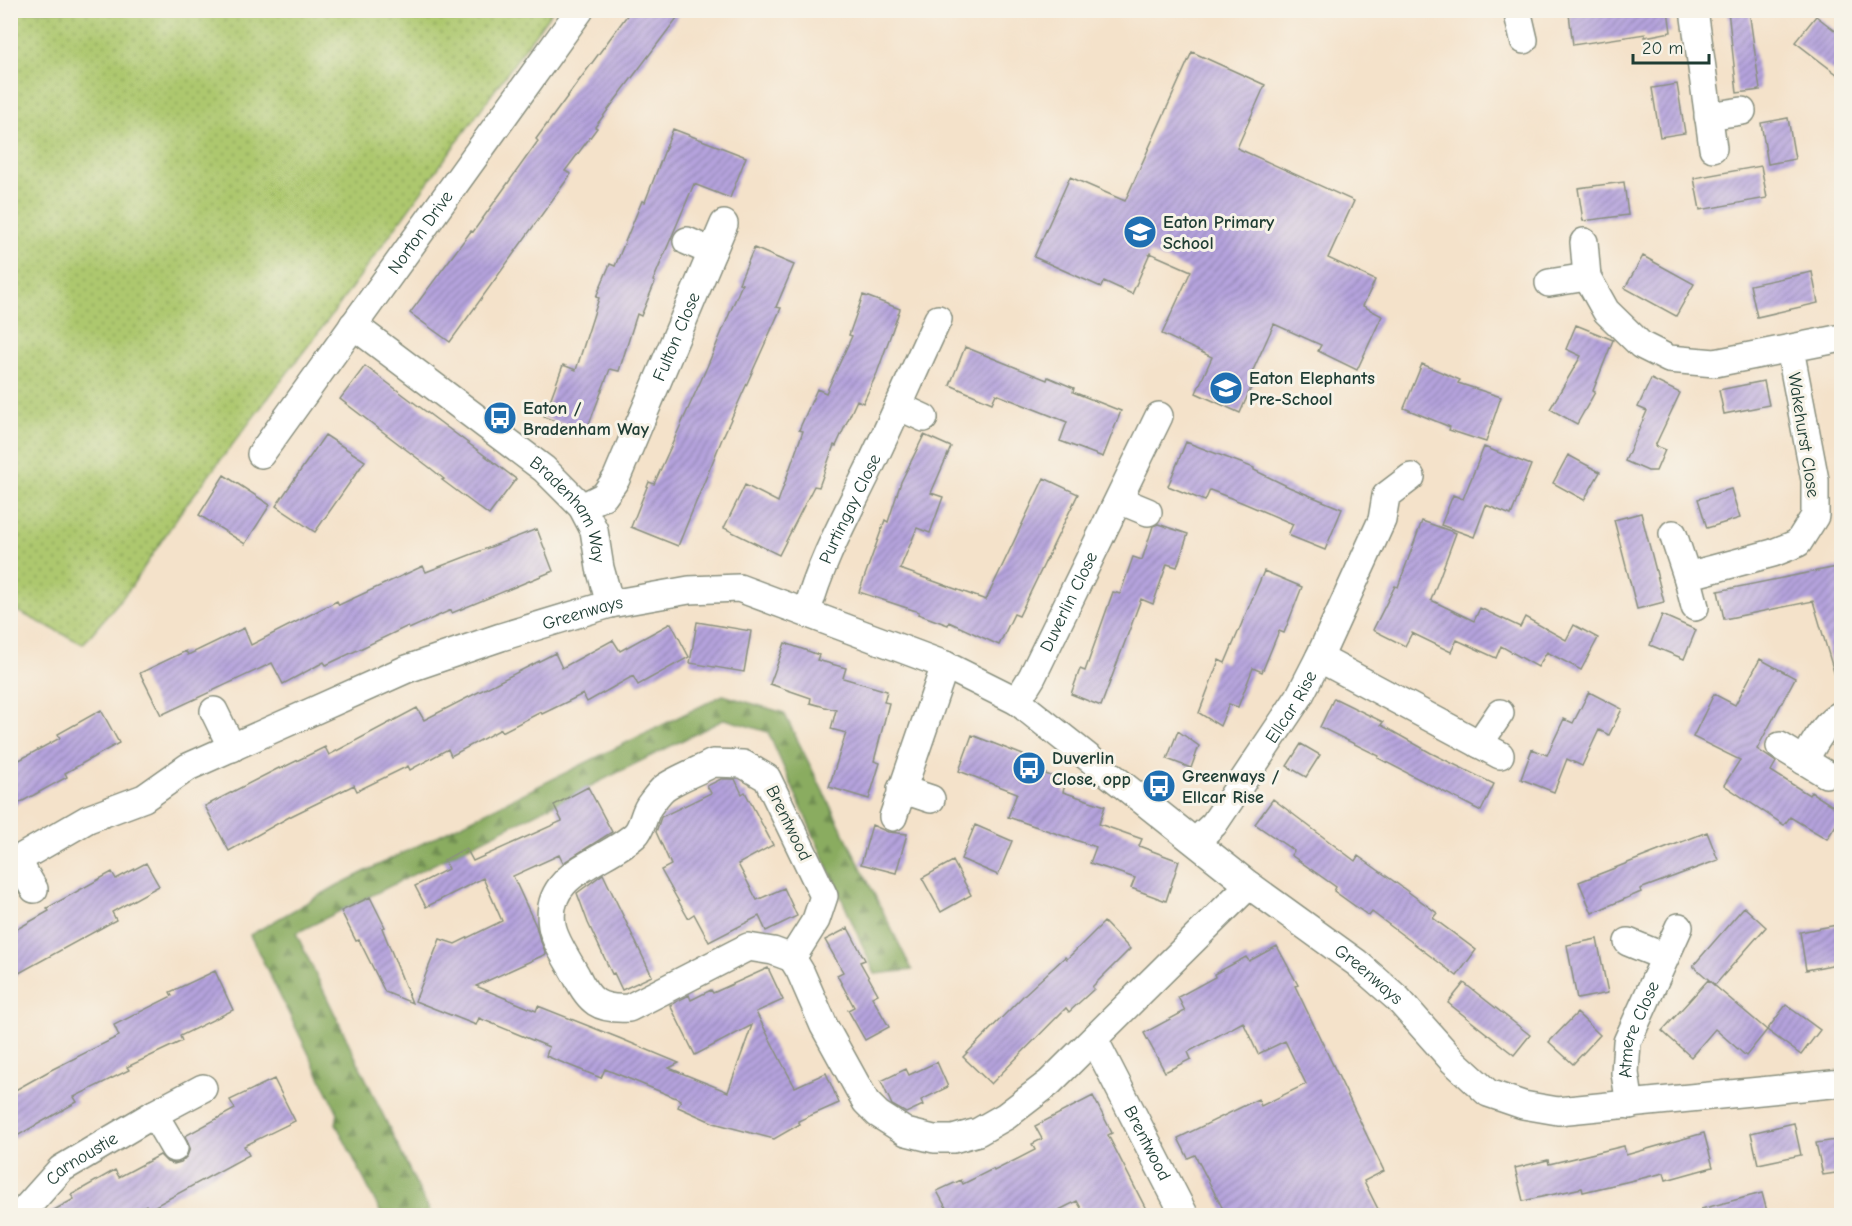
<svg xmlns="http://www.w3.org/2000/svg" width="1852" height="1226" font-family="'Comic Neue',sans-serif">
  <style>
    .grass { fill: url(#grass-dots); stroke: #668251; stroke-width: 1.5 }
    .forest { fill: url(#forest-firs); stroke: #54744a; stroke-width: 1.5 }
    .building { fill: url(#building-hatch) }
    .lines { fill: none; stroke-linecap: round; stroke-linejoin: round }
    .minor-casing { stroke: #8a907f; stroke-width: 30 }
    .minor { stroke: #fff; stroke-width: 27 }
    .labels { text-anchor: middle; stroke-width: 6; stroke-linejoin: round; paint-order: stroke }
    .poi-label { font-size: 18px; font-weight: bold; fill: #1f3d34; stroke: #f7f3e8; text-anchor: start }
    .street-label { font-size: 18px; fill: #1f3d34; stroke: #f7f3e8 }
  </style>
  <defs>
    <pattern id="grass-dots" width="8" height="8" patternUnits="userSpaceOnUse" patternTransform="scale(1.5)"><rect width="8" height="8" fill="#adc86e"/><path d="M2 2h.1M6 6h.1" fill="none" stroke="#8ca45b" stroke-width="1.8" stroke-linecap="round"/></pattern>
    <pattern id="forest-firs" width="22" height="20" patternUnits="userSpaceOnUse" patternTransform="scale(1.5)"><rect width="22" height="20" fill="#8aac61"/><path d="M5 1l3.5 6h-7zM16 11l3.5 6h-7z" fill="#708d51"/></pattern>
    <pattern id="building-hatch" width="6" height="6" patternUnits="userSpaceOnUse" patternTransform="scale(1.5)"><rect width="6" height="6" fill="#b5a3dd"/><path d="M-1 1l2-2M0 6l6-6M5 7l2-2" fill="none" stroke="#9386b4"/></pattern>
  </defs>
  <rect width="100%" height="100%" fill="#f7f3e8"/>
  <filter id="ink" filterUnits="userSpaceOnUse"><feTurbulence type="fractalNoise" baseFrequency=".0167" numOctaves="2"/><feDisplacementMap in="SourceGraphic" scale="12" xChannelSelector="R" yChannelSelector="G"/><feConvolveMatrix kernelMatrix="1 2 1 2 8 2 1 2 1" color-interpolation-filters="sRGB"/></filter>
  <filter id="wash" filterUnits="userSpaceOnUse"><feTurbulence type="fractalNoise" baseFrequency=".008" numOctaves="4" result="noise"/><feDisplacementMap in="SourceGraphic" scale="24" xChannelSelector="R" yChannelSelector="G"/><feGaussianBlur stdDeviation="1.35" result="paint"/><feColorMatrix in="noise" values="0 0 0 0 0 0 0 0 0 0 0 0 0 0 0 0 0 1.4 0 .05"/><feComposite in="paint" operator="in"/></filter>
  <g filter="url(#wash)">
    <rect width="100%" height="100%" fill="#f4e2ca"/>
    <path class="grass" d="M10,11H552L334,312L180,513L131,587L83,644L11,608Z"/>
    <path class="forest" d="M723,695L784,713L912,970L875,974L768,732L725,719L296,933L431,1215H382L336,1124L338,1113L250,935L338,885Z"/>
    <g id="blocks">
      <path class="building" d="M631,10H683L595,127L597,128L565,171L571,174L450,342L410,313L471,231L473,232L538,141L536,139Z
        M1590,10H1668L1671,32L1645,37V34L1573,45L1569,14Z
        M1728,10H1749L1760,90L1737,93Z
        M1816,16L1842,36V78L1795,42Z
        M1192,52L1265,85L1237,148L1354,201L1328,258L1375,280L1363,306L1382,316L1357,370L1318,351L1321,345L1274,324L1249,379L1254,381L1240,413L1196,393L1212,357L1162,334L1191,271L1150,253L1132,294L1104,281L1101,287L1034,257L1070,177L1125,201Z
        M1677,84L1685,133L1660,137L1652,88Z
        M1788,118L1795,159L1768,164L1761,123Z
        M673,129L746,157L730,198L694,184L653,281L655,282L641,316L637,314L619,371L610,369L586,432L544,417L563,365L576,370L599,298L596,297L610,264L615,266L642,201L645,202Z
        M1761,166L1767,198L1700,210L1694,178Z
        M1624,182L1628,215L1583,221L1578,188Z
        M754,248L794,265L776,307L781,308L722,439L678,546L631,527L649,482L654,484L707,367L742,284L739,283Z
        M1643,256L1694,284L1676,316L1625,288Z
        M1812,272L1818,303L1757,317L1750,285Z
        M863,295L900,309L877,373L863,403L857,400L836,446L834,445L819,487L814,486L779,555L724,528L745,485L778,502L803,431L799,430L817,389L826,393L852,336L849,335Z
        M1576,325L1613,340L1593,391L1595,392L1577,424L1550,409L1581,356L1566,349Z
        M965,347L1047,380L1048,377L1074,388L1073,392L1121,411L1103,457L1060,441L1067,422L996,394L992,403L950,385Z
        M1422,364L1460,380L1458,383L1501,397L1486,442L1449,430L1450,427L1404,408Z
        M365,366L516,479L489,515L442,480L444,479L429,467L340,399Z
        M1651,379L1680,393L1655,446L1665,450L1656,471H1648L1625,461L1647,411L1638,407Z
        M1764,381L1769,405L1724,414L1719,390Z
        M325,435L365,461L315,532L276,506Z
        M924,435L951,447L931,493L943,497L930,533L917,528L900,569L986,600L1044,478L1078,494L1019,616L1014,614L999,645L949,622L948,625L918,614L919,612L859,592L885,520L888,522L901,482Z
        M1186,442L1254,468V470L1289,487L1342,509L1325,550L1288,535L1293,524L1241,502L1210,490L1205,501L1168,486Z
        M1484,447L1531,465L1511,515L1486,505L1474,537L1441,525L1453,495L1463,499Z
        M1568,455L1600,472L1584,500L1553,483Z
        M224,475L270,505L245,544L199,515Z
        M1731,489L1740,518L1707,528L1698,499Z
        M1641,513L1664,602L1637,609L1614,520Z
        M1422,521L1456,533L1431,600L1474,621L1480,608L1520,627L1525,617L1566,640L1574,625L1598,638L1581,670L1547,652L1538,667L1501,646L1496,658L1457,640L1451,652L1412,633L1405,646L1373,630L1395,586L1398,587Z
        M1158,524L1188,534L1177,567L1167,564L1153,604L1141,599L1101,706L1071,694L1080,669L1085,671L1113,592L1120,594L1133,557L1142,560L1153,526Z
        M537,529L553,571L452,613L451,610L409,629L408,626L326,665L324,662L283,684L272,663L161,715L140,673L186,651L188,655L244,628L251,645L337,601L339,605L423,566L426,572Z
        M1842,566V678L1836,679L1813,601L1724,619L1718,591Z
        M1264,571L1302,587L1284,633L1279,631L1262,672L1253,668L1238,707L1229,704L1220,726L1199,713L1219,660L1225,663Z
        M1662,615L1696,630L1684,659L1650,645Z
        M697,622L751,631L744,672L690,663Z
        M671,623L689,657L638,685L633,676L587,702L583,694L542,714L541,712L502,732L501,729L451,756L448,749L410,770L408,766L357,791L354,785L291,816L229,851L205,806L279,768L280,769L325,747L329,755L417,708L424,720L555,653L562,668L613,640L620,651Z
        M785,643L819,655L817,660L846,668L843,678L887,691L884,702L889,703L874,761L880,763L869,799L829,787L846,733L831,729L836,710L810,703L811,698L770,684Z
        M1760,659L1795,678L1757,749L1776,762L1771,771L1809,795L1811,792L1842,812V816L1827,839L1790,817L1784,825L1724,785L1740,760L1693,737L1714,694L1735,705Z
        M1589,692L1622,709L1609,735L1599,730L1582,766L1567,759L1554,792L1521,779L1532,749L1547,755L1564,719L1573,723Z
        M1334,698L1383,722L1381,725L1431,753L1494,784L1481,811L1378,758L1379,756L1320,727Z
        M101,710L119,743L65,773L67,777L10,808V765L60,738L58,734Z
        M1178,731L1199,746L1191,768L1167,759Z
        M972,735L1023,755L1019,765L1066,781L1063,792L1105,806L1099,824L1142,839L1139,846L1179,861L1166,901L1131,888L1135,878L1090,863L1096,847L1008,817L1017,793L959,771Z
        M1301,744L1320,755L1306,777L1287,766Z
        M721,779H735L742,794L745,792L773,845L738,864L757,900L784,888L797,916L766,931L759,916L709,942L694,914L688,918L661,870L671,865L656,832L661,817L711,793L707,786Z
        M588,787L612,832L563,863L559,855L513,876L536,926L539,937L546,954L476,986L536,1011L538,1006L619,1038L679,1063L669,1068L728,1092L752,1025L695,1055L670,1005L689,995L691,1000L711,990L713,993L768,968L783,1000L756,1012L781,1061L795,1087L826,1073L839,1103L798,1121L800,1124L774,1139L714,1123L678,1107L681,1100L605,1069L601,1078L546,1056L549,1047L479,1018L476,1025L415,1001L440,939L455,944L502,921L483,878L426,907L415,886L448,869L444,860L466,848L473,861L562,821L554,805Z
        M1273,799L1355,861L1358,856L1392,880L1437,913L1433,918L1476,950L1457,976L1372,912L1369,916L1334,891L1336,887L1291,855L1294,851L1255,824Z
        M872,825L888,832L907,834L896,873L861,864Z
        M975,825L1012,841L998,875L961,859Z
        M1707,832L1718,860L1640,889L1641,892L1592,913L1579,882Z
        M953,861L971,895L941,912L922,878Z
        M146,863L159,886L112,912L116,920L10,978V933L49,911L47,908L112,872L116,879Z
        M603,874L652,976L622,990L614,973L612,974L588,923L577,893Z
        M370,897L385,927L382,928L412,1003L385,992L359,940L356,941L341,911Z
        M1744,907L1766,927L1715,985L1693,966Z
        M1104,922L1130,949L1092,987L1094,989L1069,1012L1066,1008L991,1084L963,1057L1025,994L1065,957L1067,959Z
        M1842,924V963L1806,970L1800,932Z
        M848,928L865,960L860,962L878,994L872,997L889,1027L865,1040L848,1010L854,1007L837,975L843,972L825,940Z
        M1597,939L1608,993L1577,999L1567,945Z
        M1277,946L1298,985L1295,986L1384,1171L1364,1181L1381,1215H1226L1195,1155L1188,1158L1178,1138L1258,1099L1261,1106L1306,1084L1285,1041L1258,1054L1243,1022L1188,1052L1191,1059L1165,1072L1144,1033L1185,1011L1178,997L1215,977L1214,974L1246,957L1249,961Z
        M215,971L233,1010L180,1036L182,1041L127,1067L129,1070L74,1097L77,1102L10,1140V1093L51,1070L119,1036L114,1025L172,996L170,992Z
        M1708,980L1767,1030L1746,1056L1715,1029L1691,1057L1662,1031Z
        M1464,983L1530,1035L1514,1055L1448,1003Z
        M1786,1005L1820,1030L1801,1055L1767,1030Z
        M1577,1013L1600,1035L1573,1064L1549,1042Z
        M937,1062L948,1087L921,1100L923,1105L906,1113L892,1105L881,1081L906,1069L909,1075Z
        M274,1079L295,1121L244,1146L249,1155L148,1210L146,1205L128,1215H45L74,1199L71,1195L115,1170L119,1177L160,1155L167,1162L174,1164L181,1162L187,1156L190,1148L185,1136L235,1109L230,1100Z
        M1093,1096L1112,1133L1108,1135L1149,1215H1085L1077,1201L1049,1215H950L937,1191L961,1180L963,1184L993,1169L994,1171L1035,1150L1032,1144L1042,1139L1035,1126Z
        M1794,1123L1801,1155L1758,1164L1751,1133Z
        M1704,1133L1713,1167L1666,1180L1664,1173L1583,1192L1582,1188L1523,1201L1515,1168L1548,1160L1549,1164L1624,1146L1626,1155Z
        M1842,1139V1172L1823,1175L1816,1143Z
        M1762,1193L1768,1215H1702L1701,1209Z"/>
    </g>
  </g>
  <g filter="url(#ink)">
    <use href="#blocks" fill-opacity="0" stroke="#8a907f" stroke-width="1.5"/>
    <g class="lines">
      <defs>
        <g id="minor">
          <path d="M1517,10L1524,40"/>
          <path d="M1694,10L1713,148"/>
          <path d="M1708,116L1742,111"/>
          <path d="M687,241L712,252"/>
          <path d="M1584,242L1587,277L1606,311L1641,345L1669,359L1715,363L1842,338"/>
          <path d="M1549,283L1587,277"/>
          <path id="s1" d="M353,325L544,469L582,507L594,530L600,568L610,604"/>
          <path d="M898,406L924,418"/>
          <path id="s2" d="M261,454L580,10"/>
          <path d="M1119,500L1148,512"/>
          <path id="s3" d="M582,507L604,496L616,479L724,224"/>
          <path d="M1673,534L1687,576"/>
          <path d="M1695,607L1687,576L1773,553L1798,543L1815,516V480L1790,349"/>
          <path id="s4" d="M807,612C820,564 843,522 865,477C891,425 913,372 938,319"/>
          <path d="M1319,658L1500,755"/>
          <path id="s5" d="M1017,701L1032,677L1159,416"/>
          <path d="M214,711L232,748"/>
          <path d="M1479,744L1500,713"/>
          <path d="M1780,746L1826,774"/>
          <path d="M1804,761C1814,744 1824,723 1842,714"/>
          <path d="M713,763L743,764L767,778L824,896L816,920L792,958L773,951L748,947L629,1008C599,1010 589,1002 576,975C569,962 554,940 552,926C543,872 604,863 635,835C643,827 643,815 649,806C653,801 658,793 664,788C674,780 700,770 713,763Z"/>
          <path d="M901,789L931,799"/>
          <path d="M893,817L945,665"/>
          <path id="s6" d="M1196,841L1214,824L1299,697L1319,658L1382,520L1386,496L1411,477"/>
          <path d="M17,860L34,889"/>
          <path id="s7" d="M10,864L88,819L144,798L188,767L407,669L501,637L610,604L689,590L739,588L945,665L1017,701L1249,885L1357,963L1398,999L1453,1061L1488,1093L1523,1105L1558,1111L1842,1083"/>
          <path d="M1628,942L1665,957"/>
          <path d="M792,958L800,971L824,1026L866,1102L878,1114L906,1132L934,1139H953L978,1132L1006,1116L1049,1083L1249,885"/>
          <path id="s8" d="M1094,1039L1185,1216"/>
          <path id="s9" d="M1630,1105L1625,1073L1627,1042L1679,927"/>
          <path d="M154,1114L174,1148"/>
          <path id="s10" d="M19,1216L61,1169L154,1114L203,1088"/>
        </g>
      </defs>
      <use href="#minor" class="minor-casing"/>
      <use href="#minor" class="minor"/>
    </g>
  </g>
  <defs>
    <symbol id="school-disc" viewBox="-11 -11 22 22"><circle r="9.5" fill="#1f6fb2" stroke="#f7f3e8"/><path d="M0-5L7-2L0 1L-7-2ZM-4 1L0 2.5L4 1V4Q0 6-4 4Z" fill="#fff"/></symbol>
    <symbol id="bus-disc" viewBox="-11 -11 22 22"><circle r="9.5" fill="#1f6fb2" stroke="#f7f3e8"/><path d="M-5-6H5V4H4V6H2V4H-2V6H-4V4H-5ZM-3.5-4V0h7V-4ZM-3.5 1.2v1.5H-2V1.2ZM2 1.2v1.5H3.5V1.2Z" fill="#fff"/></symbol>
  </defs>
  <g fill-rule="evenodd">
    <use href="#school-disc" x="1121" y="213" width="38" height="38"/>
    <use href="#school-disc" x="1207" y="369" width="38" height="38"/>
    <use href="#bus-disc" x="481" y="399" width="38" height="38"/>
    <use href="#bus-disc" x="1010" y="749" width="38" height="38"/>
    <use href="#bus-disc" x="1140" y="767" width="38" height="38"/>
  </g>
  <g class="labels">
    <g class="poi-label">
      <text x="1163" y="228">Eaton Primary<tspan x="1163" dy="21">School</tspan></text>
      <text x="1249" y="384">Eaton Elephants<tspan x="1249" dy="21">Pre-School</tspan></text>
      <text x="523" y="414">Eaton /<tspan x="523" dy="21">Bradenham Way</tspan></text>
      <text x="1052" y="764">Duverlin<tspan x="1052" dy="21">Close, opp</tspan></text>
      <text x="1182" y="782">Greenways /<tspan x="1182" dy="21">Ellcar Rise</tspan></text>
    </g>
    <g class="street-label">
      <text dy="6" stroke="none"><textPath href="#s2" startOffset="273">Norton Drive</textPath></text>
      <text dy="6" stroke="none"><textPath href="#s3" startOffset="200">Fulton Close</textPath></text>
      <text transform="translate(1804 435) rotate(81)" y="6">Wakehurst Close</text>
      <text dy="6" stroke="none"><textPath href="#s4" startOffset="112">Purtingay Close</textPath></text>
      <text dy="6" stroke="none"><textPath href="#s1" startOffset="288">Bradenham Way</textPath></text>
      <text dy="6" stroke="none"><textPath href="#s5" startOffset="112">Duverlin Close</textPath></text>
      <text dy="6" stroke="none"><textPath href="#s7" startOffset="628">Greenways</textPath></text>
      <text dy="6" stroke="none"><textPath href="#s6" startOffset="165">Ellcar Rise</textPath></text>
      <text transform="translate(789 823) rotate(64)" y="6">Brentwood</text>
      <text dy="6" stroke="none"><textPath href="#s7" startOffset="1533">Greenways</textPath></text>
      <text dy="6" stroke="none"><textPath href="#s9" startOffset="78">Atmere Close</textPath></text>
      <text dy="6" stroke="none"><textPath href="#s8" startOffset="117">Brentwood</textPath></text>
      <text dy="6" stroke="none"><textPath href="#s10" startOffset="86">Carnoustie</textPath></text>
    </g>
  </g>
  <rect width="1852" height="1226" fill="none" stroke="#f7f3e8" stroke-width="36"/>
  <path d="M1633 54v9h76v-9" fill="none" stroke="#1f3d34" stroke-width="3"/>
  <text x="1642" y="54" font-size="18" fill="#1f3d34" stroke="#f7f3e8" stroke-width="4.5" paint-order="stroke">20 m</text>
</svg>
